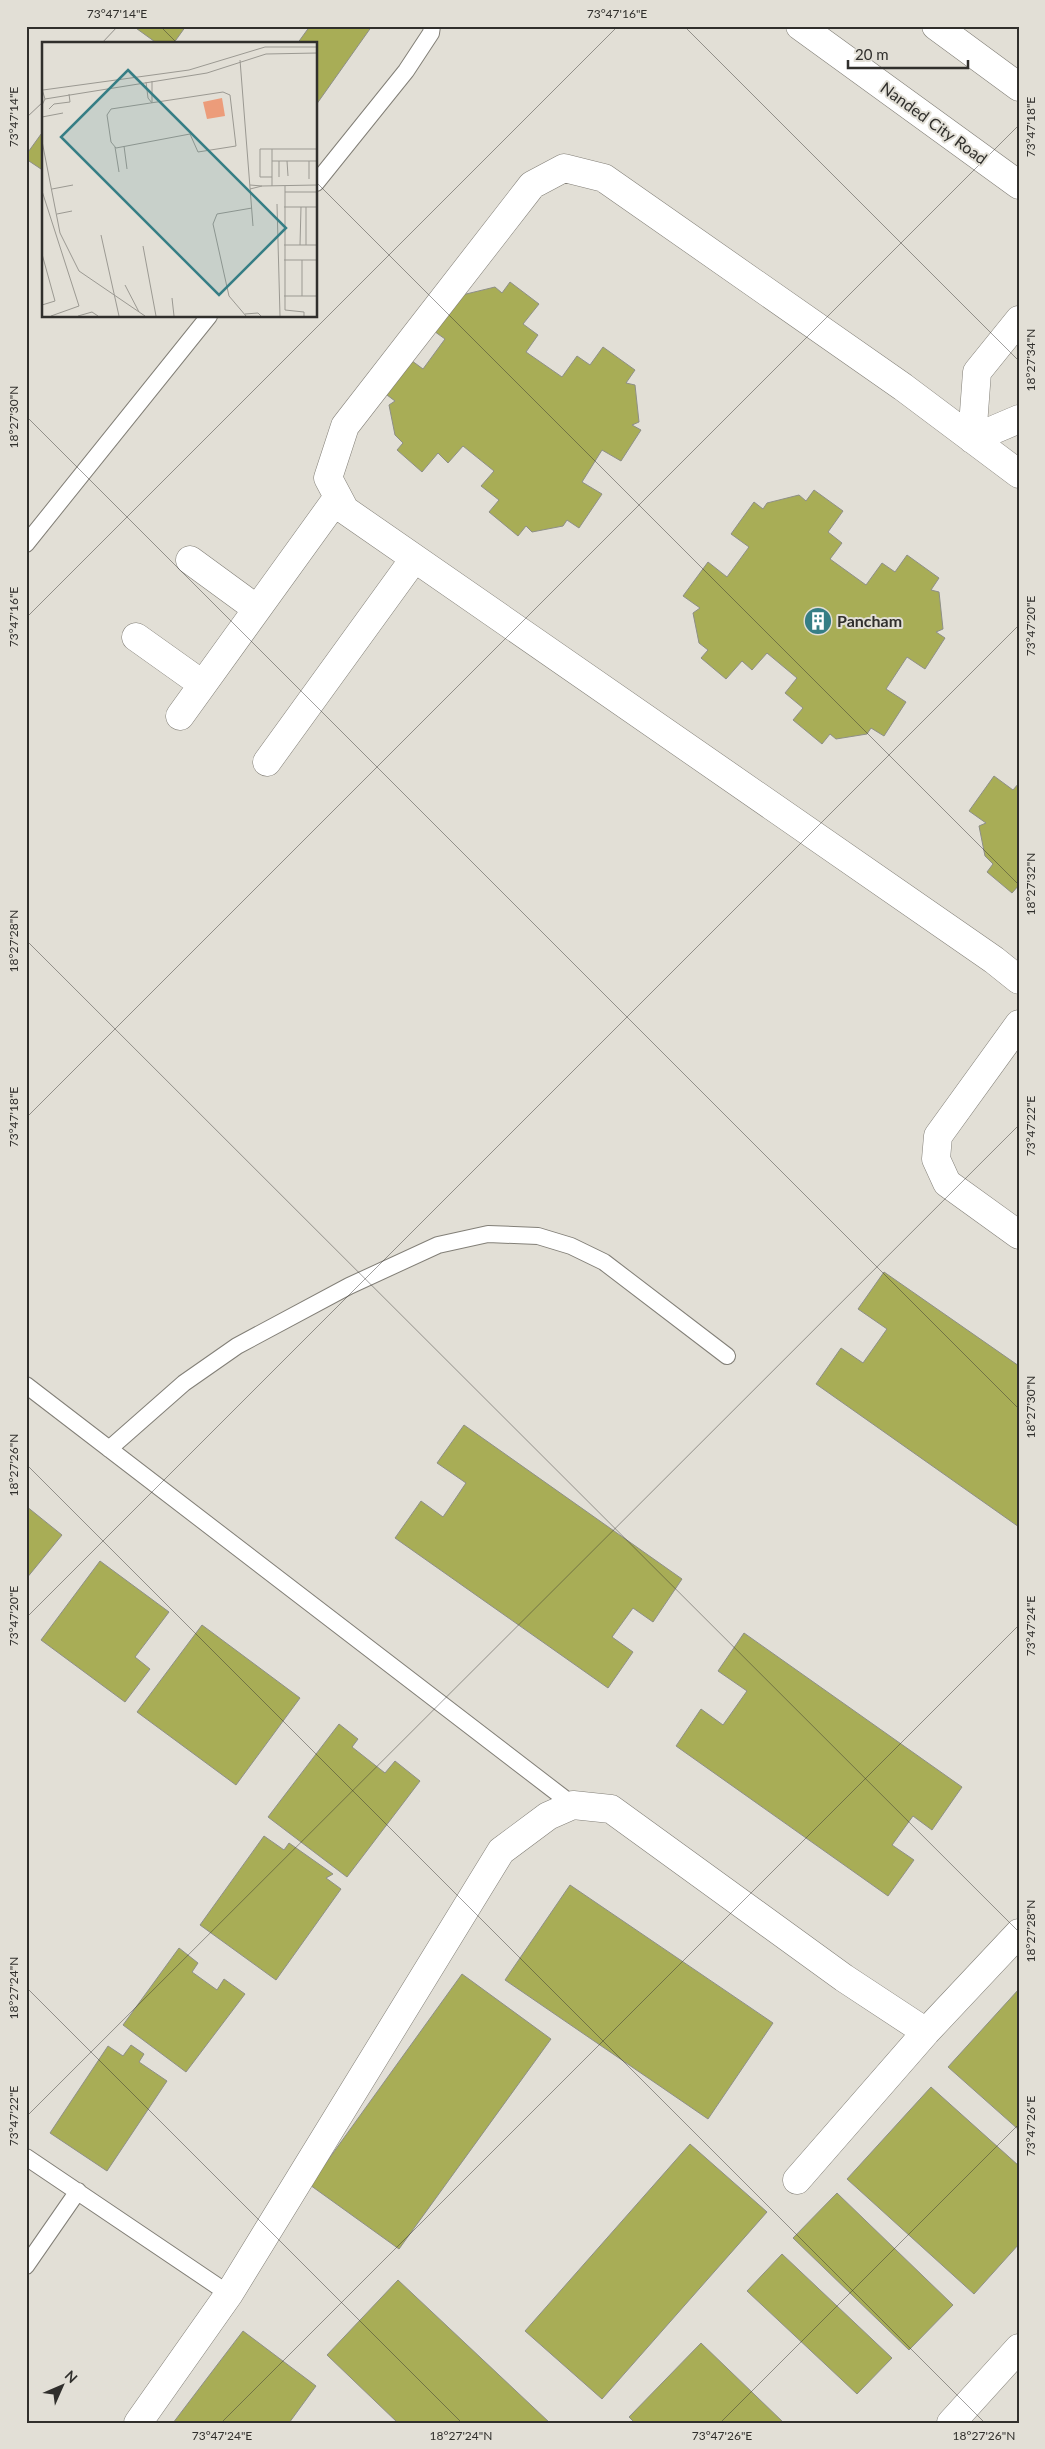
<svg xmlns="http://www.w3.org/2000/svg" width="1045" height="2449" font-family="Lato,sans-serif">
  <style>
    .building { fill: #a8ad56; stroke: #8e8f87 }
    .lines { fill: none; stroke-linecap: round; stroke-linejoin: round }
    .service-casing { stroke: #827f77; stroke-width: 18 }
    .minor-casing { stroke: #827f77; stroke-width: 29 }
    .tertiary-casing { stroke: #827f77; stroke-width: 29 }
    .service { stroke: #fff; stroke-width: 16 }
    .minor { stroke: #fff; stroke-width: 28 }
    .tertiary { stroke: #fff; stroke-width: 28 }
    .ticks { fill: none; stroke: #302f2c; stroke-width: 1; stroke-opacity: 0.45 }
    .labels { text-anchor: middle; stroke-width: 4; stroke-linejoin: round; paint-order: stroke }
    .street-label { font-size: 16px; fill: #302f2c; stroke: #e2dfd6 }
    .poi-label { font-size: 16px; font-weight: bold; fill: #302f2c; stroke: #e2dfd6; text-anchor: start }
    .inset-road { fill: none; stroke: #9b9992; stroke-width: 1 }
    .view { fill: #367e85; fill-opacity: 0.15; stroke: #367e85; stroke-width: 2.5 }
    .inset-edge { fill: none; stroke: #302f2c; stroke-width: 2.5 }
    .neatline { fill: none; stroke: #302f2c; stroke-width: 2 }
    .ticks-label { font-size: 12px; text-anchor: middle; fill: #302f2c }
  </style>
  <rect width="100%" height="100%" fill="#e2dfd6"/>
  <path class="building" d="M133,26H186L173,44H158Z
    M310,26H372L316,105V44H297Z
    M44,130V171L26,159V155Z
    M510,282L539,304L523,324L538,335L526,352L562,377L577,356L590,365L603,347L635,370L626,383L635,385L639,422L632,425L641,430L621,461L602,450L582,482L602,494L579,528L567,520L563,526L532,532L526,526L518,536L489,512L499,500L481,486L494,471L463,446L448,463L438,453L422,472L397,450L403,443L395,435L389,405L395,401L379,389L404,355L423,369L445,339L427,326L462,295L495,287L502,293Z
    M814,490L843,511L828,532L842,543L830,559L866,585L882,563L895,572L907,555L939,578L931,590L939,592L943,629L936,632L945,638L925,669L907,657L886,689L906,702L884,736L871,728L867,734L836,739L830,734L822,744L793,720L803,708L785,693L797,678L767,653L752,670L742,661L726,679L701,658L708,650L699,643L693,613L700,608L683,596L708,562L727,577L749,547L731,534L754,502L763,509L767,503L799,495L806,501Z
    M994,776L1013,790L1019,783V885L1012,893L987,872L993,864L985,856L979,826L986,823L969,811Z
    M884,1272L1019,1366V1527L816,1384L841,1348L863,1363L887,1329L858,1309Z
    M464,1425L682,1579L653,1622L633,1608L612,1637L633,1652L608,1688L395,1538L421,1501L443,1517L466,1483L437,1463Z
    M26,1506L62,1535L26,1579Z
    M100,1561L169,1612L135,1657L150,1669L125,1702L41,1640Z
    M202,1625L300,1698L236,1785L137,1712Z
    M744,1633L962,1787L932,1830L913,1816L892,1845L914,1860L888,1896L676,1746L701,1709L723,1725L747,1691L718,1671Z
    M339,1724L358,1739L352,1747L385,1773L395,1761L420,1781L347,1877L268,1817Z
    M264,1836L284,1850L289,1843L333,1874L326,1878L341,1889L276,1980L200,1925Z
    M570,1885L773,2023L708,2119L505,1980Z
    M179,1948L198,1963L192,1972L217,1990L224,1979L245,1994L186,2072L123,2025Z
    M462,1974L551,2039L399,2249L310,2185Z
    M1019,1989V2130L948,2067Z
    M131,2045L144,2054L139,2062L167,2081L107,2171L50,2133L108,2046L123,2056Z
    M931,2087L1019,2166V2244L974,2294L847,2179Z
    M690,2144L767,2212L602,2399L525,2331Z
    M837,2193L953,2305L909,2350L793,2238Z
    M782,2254L892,2358L857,2394L747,2291Z
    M398,2280L550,2423H398L327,2355Z
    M243,2331L316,2386L289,2423H173Z
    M701,2343L784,2423H635L629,2417Z"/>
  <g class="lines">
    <defs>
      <path id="service" d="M316,183L406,71L431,33L432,26
        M26,544L209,316
        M26,1385L573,1805
        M109,1449L184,1383L237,1346L349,1286L438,1245L488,1234L538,1236L571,1246L604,1262L727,1356
        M26,2157L229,2294
        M26,2266L78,2191"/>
      <path id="minor" d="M1019,320L977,372L972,439L1019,419
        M1019,474L903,387L604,178L564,168L532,185L345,426L328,478L345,510L994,960L1019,980
        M190,560L257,609
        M136,637L202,684
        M180,716L338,497
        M267,762L414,559
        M1019,1024L938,1136L936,1159L947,1183L1019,1235
        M797,2180L926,2032L1019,1933
        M138,2423L229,2294L501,1851L548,1816L573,1805L611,1809L844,1978L926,2032
        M951,2423L1019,2348"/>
      <path id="tertiary" d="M800,26L1019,185
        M936,26L1019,87"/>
    </defs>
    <use href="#service" class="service-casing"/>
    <use href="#minor" class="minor-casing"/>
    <use href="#tertiary" class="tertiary-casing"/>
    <use href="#service" class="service"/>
    <use href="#minor" class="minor"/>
    <use href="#tertiary" class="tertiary"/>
  </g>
  <path class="ticks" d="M160,26L178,44M684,26L1019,361M101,44L118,26M26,118L44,101M316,182L1019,885M26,416L1019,1409M26,618L618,26M26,940L1019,1932M26,1118L1019,125M26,1464L985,2423M26,1618L1019,625M26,1987L462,2423M26,2117L1019,1125M221,2423L1019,1625M720,2423L1019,2124"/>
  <defs>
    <symbol id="building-disc" viewBox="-11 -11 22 22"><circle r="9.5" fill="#367e85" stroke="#e2dfd6"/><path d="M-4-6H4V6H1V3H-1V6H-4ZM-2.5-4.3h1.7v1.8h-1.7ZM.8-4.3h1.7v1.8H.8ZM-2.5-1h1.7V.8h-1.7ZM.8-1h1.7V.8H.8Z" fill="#fff"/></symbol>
  </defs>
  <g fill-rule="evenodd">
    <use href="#building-disc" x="802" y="605" width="32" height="32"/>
  </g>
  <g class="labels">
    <g class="street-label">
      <text transform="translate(934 123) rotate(36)" y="6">Nanded City Road</text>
    </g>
    <g class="poi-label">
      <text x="837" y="627">Pancham</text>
    </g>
  </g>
  <g transform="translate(42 42)">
    <rect width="275" height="275" fill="#e2dfd6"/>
    <path d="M180,56L183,74L165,77L161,60Z" fill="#ec9c7a"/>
    <path class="inset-road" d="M198,18L211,184M104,40L106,56L110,61V39M0,47L3,57L0,63M1,48L147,28L223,5H275M181,50L188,53L194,104L156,110L148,92L74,106L69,100L65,73L69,67ZM3,57L165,31L224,12L275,11M7,67L12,62L28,60L27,52M0,75L21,71M0,99L18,191L37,229L103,274M82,104L85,127M73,105L77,130M230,107V135M230,119H275M237,119V135M245,119L246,134M267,119V137M208,143L220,144L208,147M220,144L275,143M230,144V135H218V107H275M243,144V268L262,270V274M10,147L31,143M0,149L37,264L9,274M243,150H275M235,162L238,274M242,165H275M264,165V203M15,172L30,169M59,193L77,274M242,203H275M258,203L259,165M101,204L114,274M0,212L13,259L0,263M242,218H275M83,243L97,270M242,254H275M260,254V218M130,256L132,274M203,272L216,271L219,274M36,274L50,270L56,274M204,274L187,254L171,182L175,172L210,166"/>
    <path class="view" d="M86,28L244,186L177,253L19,95Z"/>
    <rect width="275" height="275" class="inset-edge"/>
  </g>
  <rect width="1045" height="2449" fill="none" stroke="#e2dfd6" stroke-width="55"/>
  <g transform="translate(62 2386) rotate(45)" stroke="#e2dfd6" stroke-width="4" paint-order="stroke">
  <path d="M0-4L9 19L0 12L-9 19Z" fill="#302f2c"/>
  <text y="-8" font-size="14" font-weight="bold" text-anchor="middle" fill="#302f2c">N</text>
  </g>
  <path d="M848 60v8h120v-8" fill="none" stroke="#302f2c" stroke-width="2.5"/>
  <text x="855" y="60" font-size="15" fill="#302f2c" stroke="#e2dfd6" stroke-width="4" paint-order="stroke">20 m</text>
  <rect x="28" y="28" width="990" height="2394" class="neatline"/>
  <g class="ticks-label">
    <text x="117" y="18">73°47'14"E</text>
    <text x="617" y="18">73°47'16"E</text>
    <text transform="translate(14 117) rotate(-90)" y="4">73°47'14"E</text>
    <text transform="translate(1031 127) rotate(-90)" y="4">73°47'18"E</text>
    <text transform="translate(1031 360) rotate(-90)" y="4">18°27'34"N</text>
    <text transform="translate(14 417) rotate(-90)" y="4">18°27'30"N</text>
    <text transform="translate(14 617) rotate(-90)" y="4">73°47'16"E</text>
    <text transform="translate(1031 626) rotate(-90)" y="4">73°47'20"E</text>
    <text transform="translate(1031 884) rotate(-90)" y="4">18°27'32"N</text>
    <text transform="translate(14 941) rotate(-90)" y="4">18°27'28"N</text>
    <text transform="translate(14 1117) rotate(-90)" y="4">73°47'18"E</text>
    <text transform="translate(1031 1126) rotate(-90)" y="4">73°47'22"E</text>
    <text transform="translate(1031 1407) rotate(-90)" y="4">18°27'30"N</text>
    <text transform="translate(14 1465) rotate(-90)" y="4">18°27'26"N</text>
    <text transform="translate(14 1616) rotate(-90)" y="4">73°47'20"E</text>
    <text transform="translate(1031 1626) rotate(-90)" y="4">73°47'24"E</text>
    <text transform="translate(1031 1931) rotate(-90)" y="4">18°27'28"N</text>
    <text transform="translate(14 1988) rotate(-90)" y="4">18°27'24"N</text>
    <text transform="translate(14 2116) rotate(-90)" y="4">73°47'22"E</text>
    <text transform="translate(1031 2126) rotate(-90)" y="4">73°47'26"E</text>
    <text x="222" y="2440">73°47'24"E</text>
    <text x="461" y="2440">18°27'24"N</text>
    <text x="722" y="2440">73°47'26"E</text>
    <text x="984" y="2440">18°27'26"N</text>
  </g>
</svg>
